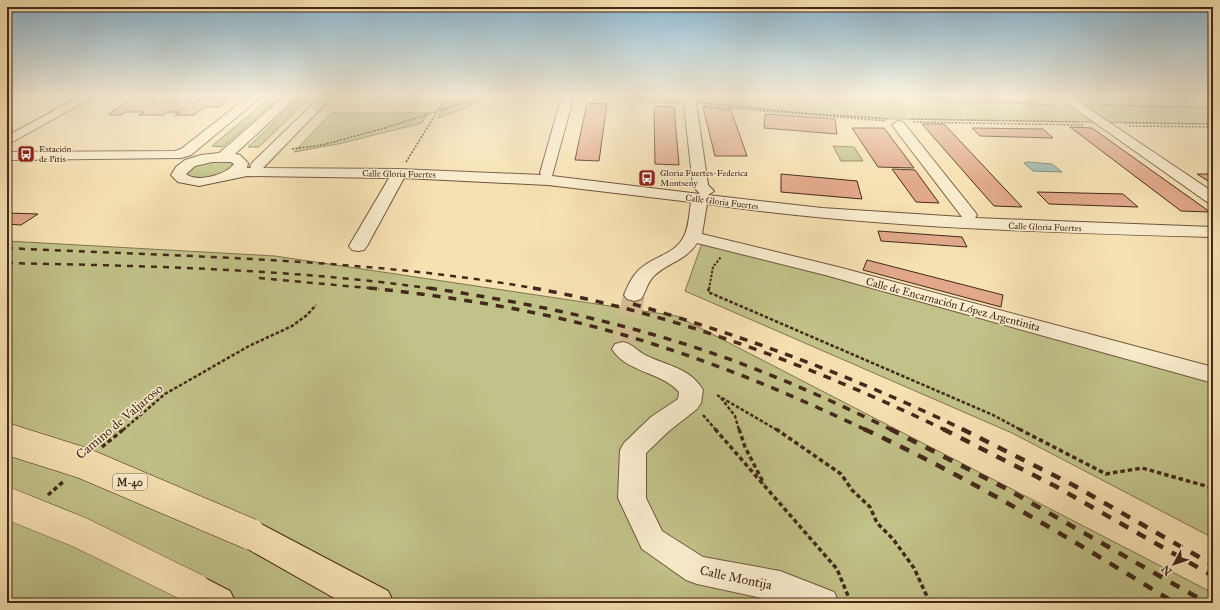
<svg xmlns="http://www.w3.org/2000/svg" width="1220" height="610" font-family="'IM FELL Great Primer',serif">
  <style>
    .green { fill: #c1c289; stroke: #827551 }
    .water { fill: #9ebcb3; stroke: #7a8175 }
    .building { fill: #e1a98a; stroke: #442819 }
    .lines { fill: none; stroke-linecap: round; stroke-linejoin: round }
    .minor-tunnel { stroke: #d2bc93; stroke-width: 22; stroke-dasharray: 22 11; stroke-linecap: butt }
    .minor-casing { stroke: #70563f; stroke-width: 2 }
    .highway-casing { stroke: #442819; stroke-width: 2 }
    .path-far3 { stroke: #442819; stroke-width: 1.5; stroke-dasharray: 2 1.5; stroke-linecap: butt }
    .path-far2 { stroke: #442819; stroke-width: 2; stroke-dasharray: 2.5 1.5; stroke-linecap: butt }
    .path-far1 { stroke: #442819; stroke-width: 2.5; stroke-dasharray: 3.5 2; stroke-linecap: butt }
    .path { stroke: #442819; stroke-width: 3.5; stroke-dasharray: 4.5 3; stroke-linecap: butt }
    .minor { fill: #f9eccd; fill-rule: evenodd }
    .highway { fill: #f6e1b2; fill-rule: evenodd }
    .rail-far2 { stroke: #442819; stroke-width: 2.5; stroke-dasharray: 6 6; stroke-linecap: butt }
    .rail-far1 { stroke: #442819; stroke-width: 3.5; stroke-dasharray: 8 8; stroke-linecap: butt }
    .rail { stroke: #442819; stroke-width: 4.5; stroke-dasharray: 10 10; stroke-linecap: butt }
    .highway-bridge-casing { stroke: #442819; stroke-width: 32; stroke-linecap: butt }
    .highway-bridge { stroke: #f6e1b2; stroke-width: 31 }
    .labels { text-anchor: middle; stroke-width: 3; stroke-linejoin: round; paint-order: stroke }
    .far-poi-label { font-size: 9px; fill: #442819; stroke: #f9eccd; text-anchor: start }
    .far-street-label { font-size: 9px; fill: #442819; stroke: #f9eccd }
    .shield { fill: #f9eccd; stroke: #7a634f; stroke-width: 1 }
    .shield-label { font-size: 10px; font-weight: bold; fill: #442819 }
    .street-label { font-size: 11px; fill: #442819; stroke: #f9eccd }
    .near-street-label { font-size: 13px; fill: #442819; stroke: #f9eccd }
  </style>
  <rect width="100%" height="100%" fill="#f6e1b2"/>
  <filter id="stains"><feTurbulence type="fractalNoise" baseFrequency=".005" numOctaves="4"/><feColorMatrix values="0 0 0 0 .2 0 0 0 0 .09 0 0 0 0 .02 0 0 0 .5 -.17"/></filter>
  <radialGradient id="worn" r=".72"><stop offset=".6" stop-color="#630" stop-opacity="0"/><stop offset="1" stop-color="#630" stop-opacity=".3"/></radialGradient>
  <path class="green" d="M272,96H282L222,147L212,146Z
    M301,96H312L259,147H248Z
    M448,96H496L438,118Z
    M622,96H1213V124L892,119L801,113Z
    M331,113H428L422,123L338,144L294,152Z
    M833,146L854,147L863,161H841Z
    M210,161H229L233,166C226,178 200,179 188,176L187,174C190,165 202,163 210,161Z
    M7,241L275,256L677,316L1213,593V603H7Z
    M702,243L839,277L1213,378V538L1012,433L685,291Z"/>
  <path class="water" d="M1027,162L1052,164L1062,172L1033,171L1024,163Z"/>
  <path class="building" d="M194,97L187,103H194L202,97H231L219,107H204L194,115H175L180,112H167L163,115H139L144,112H125L120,115H108L130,99H158L151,104H158L167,98Z
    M587,103L607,104L599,161L575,160Z
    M654,106L674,107L679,165L655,164Z
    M703,107L731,110L747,156H715Z
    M765,114L835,119L837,134L764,128Z
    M922,124H944L1022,207L994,206Z
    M1070,127L1092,128L1210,212L1181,211Z
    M852,128H884L914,168L878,167Z
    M972,128L1043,129L1053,138L980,136Z
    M892,169L915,170L939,203L916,202Z
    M781,174L857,181L862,199L781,192Z
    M1197,174H1213V184Z
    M1037,192L1123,194L1138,207L1049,204Z
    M7,213L38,214L21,225L7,224Z
    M878,231L962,237L967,247L881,241Z
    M867,260L1003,295L1001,307L863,270Z"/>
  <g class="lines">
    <path class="minor-tunnel" d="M623,349L634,295"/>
    <defs>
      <path id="minor" d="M81,96H95L7,145V136Z
        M249,96H262L191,155L181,158L7,160V152L175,151L181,149Z
        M285,96H298L235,154L240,155L248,163L247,168H251L250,166L252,163L321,96H333L263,168L399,169L541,175L540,173L561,99L563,97L568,96L573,99L552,176L700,194L693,186L683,96H695L708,185L714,191L708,195L822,208L962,217L892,125L898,121L903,122L975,212L977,215L975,218L1213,227V237C1044,232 874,228 707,204L702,234L838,267L1213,367V383L825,275L697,243C686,261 666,263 653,277C647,283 646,292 641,299L634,301L627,299L624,295C629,283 634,272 645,265C657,256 675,253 683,238C689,228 689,214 691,202L548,185L404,178L367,246L364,250L358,251L352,250L349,246L389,178L247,176L199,186L178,182L171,175L176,167L185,160L201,155L219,153ZM212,162H231L234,164C226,175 197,183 186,174L195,166Z
        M1057,96H1070L1213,192V204L1207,202Z
        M623,342C633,344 638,352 647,356C668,366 690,368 703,390L701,403L697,409L669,431L646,453V498L662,531L703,557L780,571L834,592L839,603H785L697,584L686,580L642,549L618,498L620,450L624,443L651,417L678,399L679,392C660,371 627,373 612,349L615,344Z"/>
      <path id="highway" d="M250,520L261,524L388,591L394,603H343L239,544L234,534L239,524Z
        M195,573L230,591L236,603H187L183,601L178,589L183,577Z"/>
    </defs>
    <use href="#minor" class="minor-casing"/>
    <use href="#highway" class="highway-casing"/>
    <path class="path-far3" d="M588,96L677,104
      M622,96L677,101
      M862,96L1055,105
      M704,103L801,113L888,119
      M1100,105L1213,108
      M704,106L886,121
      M911,119L1080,122
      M913,122L1084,125
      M1125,123L1213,124
      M1129,126L1213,127
      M292,149L322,145L385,128L484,96
      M406,162L447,96"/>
    <path class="path-far2" d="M709,289L713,267L721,257"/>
    <path class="path-far1" d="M709,288L708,292L993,415L1021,430
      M717,395L777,430
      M721,398L735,416L739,430
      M703,415L716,430
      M123,430L165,394L249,346L292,326L307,315L316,305"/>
    <path class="path" d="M715,429L837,569L851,603
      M739,429L745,447L764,484
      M776,429L841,474L852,490L870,507L877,523L893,539L914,568L930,603
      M1019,429L1106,474L1142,468L1213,488
      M102,447L124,429
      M48,495L64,481"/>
    <use href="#minor" class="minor"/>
    <use href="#highway" class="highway"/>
    <path class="rail-far2" d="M7,248C184,257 364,258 539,289
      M7,263C150,266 294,269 435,289
      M259,278L379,289"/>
    <path class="rail-far1" d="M369,288C465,298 561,314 653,344C726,367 797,397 866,430
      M429,288C504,299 578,313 651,334C734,357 815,392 892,430
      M533,288C677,314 814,367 945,430
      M633,304C747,337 857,378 964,430"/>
    <path class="rail" d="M864,429C972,479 1074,541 1175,603
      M890,429L1005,488L1207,603
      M943,429L1055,486L1213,576
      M962,429L1073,485L1213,565"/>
    <defs>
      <path id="highway-bridge" d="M7,439L83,463L250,534
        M7,503L79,532L195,589"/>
    </defs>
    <use href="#highway-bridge" class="highway-bridge-casing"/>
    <use href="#highway-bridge" class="highway-bridge"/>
  </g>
  <linearGradient id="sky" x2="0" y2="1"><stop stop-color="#8ab7d3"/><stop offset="0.53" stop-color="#fbf2dc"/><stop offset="1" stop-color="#fbf2dc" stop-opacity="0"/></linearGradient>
  <rect width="1220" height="181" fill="url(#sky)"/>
  <defs>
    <symbol id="bus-square" viewBox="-11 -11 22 22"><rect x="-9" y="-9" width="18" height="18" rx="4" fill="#8f2418" stroke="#f9eccd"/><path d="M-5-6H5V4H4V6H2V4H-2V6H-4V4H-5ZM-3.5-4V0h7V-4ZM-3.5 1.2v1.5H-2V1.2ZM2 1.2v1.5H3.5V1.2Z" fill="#fff"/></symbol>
  </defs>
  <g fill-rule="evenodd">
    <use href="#bus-square" x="16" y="144" width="20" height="20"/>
    <use href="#bus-square" x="637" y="168" width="20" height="20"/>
  </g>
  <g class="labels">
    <g class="far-poi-label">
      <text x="39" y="152">Estación<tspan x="39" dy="10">de Pitis</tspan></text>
      <text x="660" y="176">Gloria Fuertes-Federica<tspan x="660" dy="10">Montseny</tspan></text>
    </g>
    <g class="far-street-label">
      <text transform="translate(399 174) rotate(1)" y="3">Calle Gloria Fuertes</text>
      <text transform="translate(722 202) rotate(7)" y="3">Calle Gloria Fuertes</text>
      <text transform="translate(1045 227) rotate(2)" y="3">Calle Gloria Fuertes</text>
    </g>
    <rect class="shield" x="113" y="474" width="34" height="16" rx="3"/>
    <g class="shield-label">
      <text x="130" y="486">M-40</text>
    </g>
    <g class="street-label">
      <text transform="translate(953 304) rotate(15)" y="4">Calle de Encarnación López Argentinita</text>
    </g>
    <g class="near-street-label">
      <text transform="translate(119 421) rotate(-40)" y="5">Camino de Valjaroso</text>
      <text transform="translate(736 577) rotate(12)" y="5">Calle Montija</text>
    </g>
  </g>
  <rect width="1220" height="610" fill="none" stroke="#f6e1b2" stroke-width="24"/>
  <rect x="8" y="8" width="1204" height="594" fill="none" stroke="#442819" stroke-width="2"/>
  <rect x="12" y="12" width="1196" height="586" fill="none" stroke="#442819"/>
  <g transform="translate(1174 564) rotate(230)" stroke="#f9eccd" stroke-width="3" paint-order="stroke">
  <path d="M0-3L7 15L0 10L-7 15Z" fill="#442819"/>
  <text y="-6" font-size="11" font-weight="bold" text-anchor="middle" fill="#442819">N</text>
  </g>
  <rect width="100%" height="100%" filter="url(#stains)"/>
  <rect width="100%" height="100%" fill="url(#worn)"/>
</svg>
